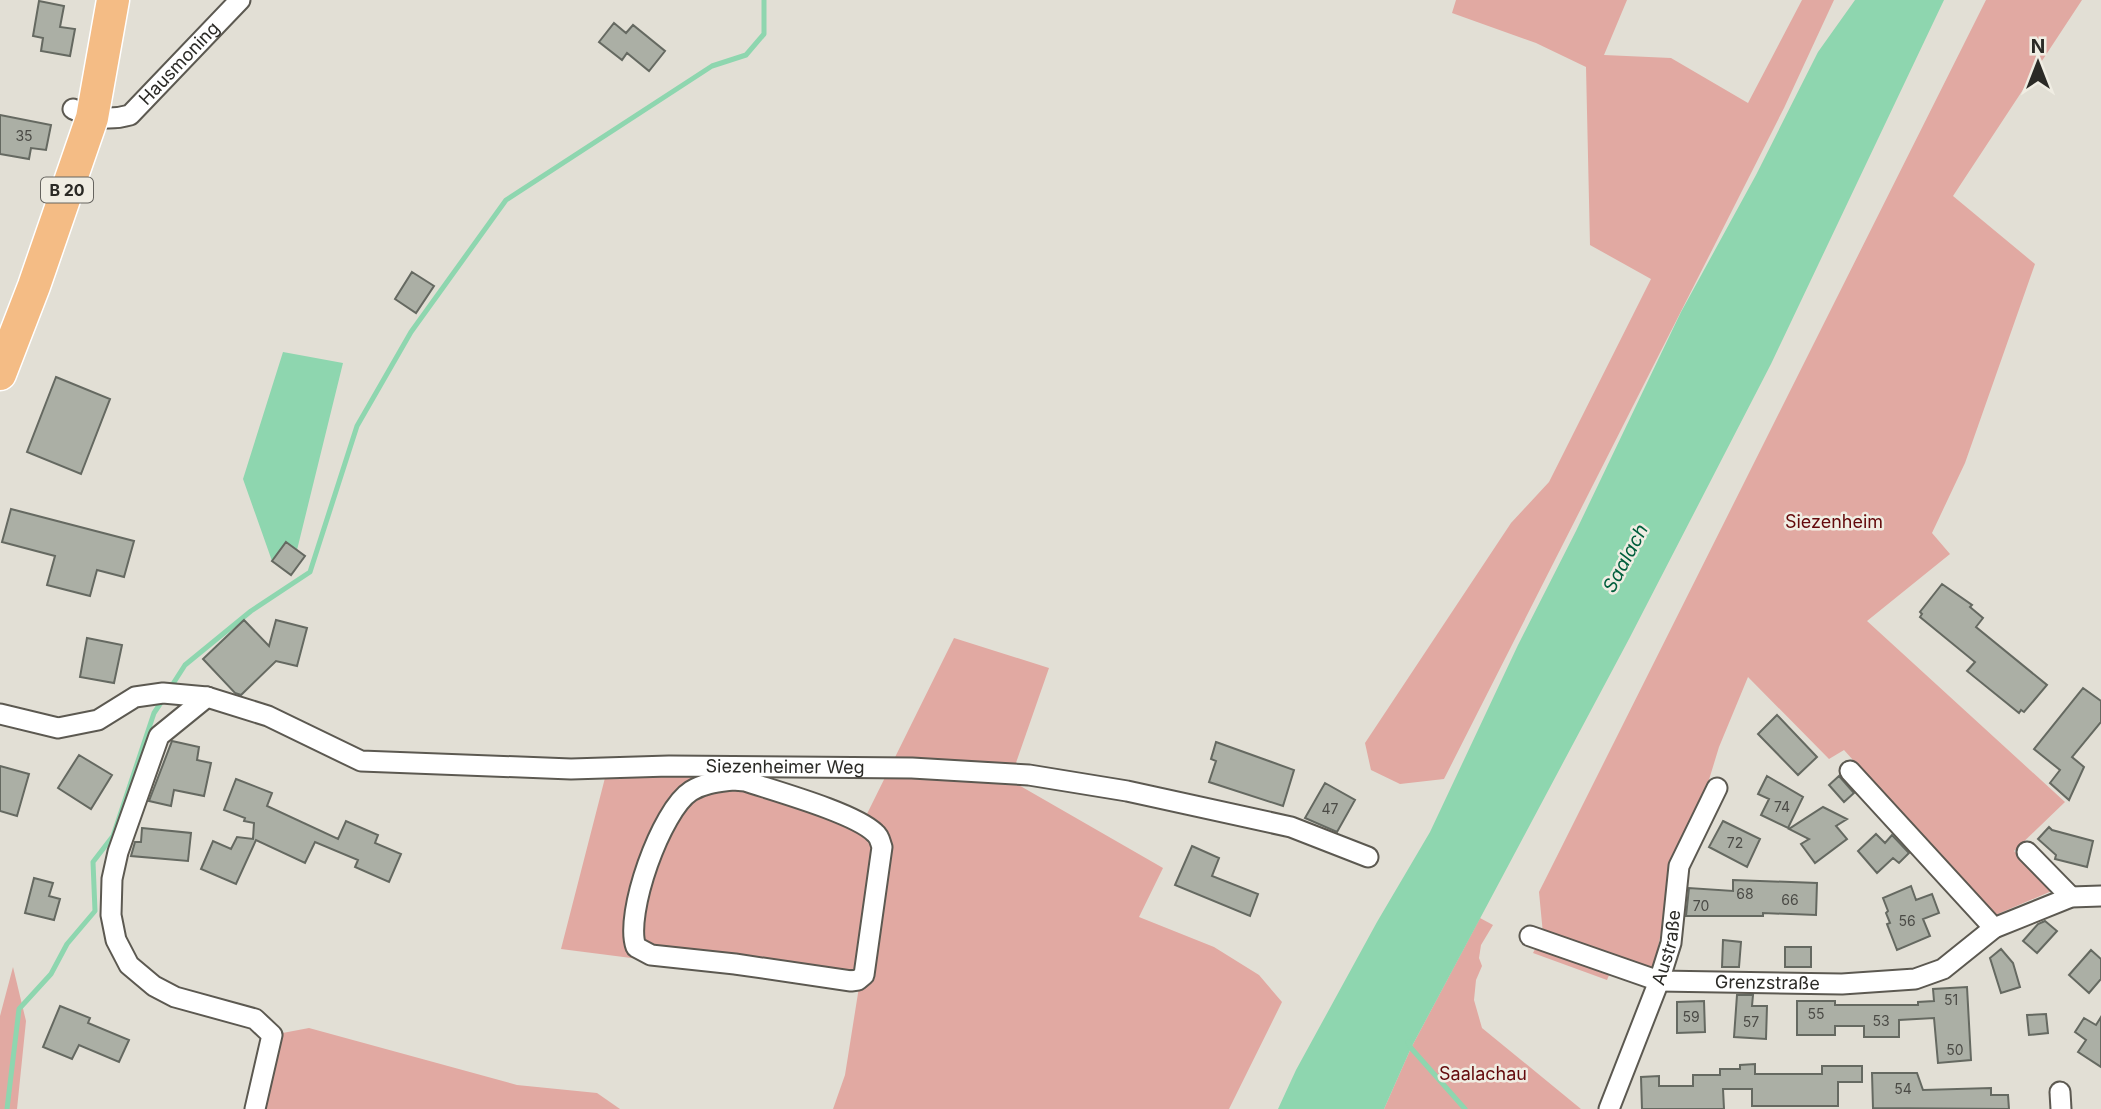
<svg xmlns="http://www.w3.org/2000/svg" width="2101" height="1109" font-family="Inter,sans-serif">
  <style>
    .green { fill: #e1a9a2 }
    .water { fill: #8ed6af }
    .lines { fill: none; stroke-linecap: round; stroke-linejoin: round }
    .stream { stroke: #8ed6af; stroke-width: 5 }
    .building { fill: #abafa5; stroke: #656961; stroke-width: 2 }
    .minor-casing { stroke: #5c5951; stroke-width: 23 }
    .primary-casing { stroke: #fff; stroke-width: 35 }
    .minor { stroke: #fff; stroke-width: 19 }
    .primary { stroke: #f4bc85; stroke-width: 32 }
    .labels { text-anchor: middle; stroke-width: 5; stroke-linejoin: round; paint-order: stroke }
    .number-label { font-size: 14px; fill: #4b4b46 }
    .shield { fill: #f0ede3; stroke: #66645f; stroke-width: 2 }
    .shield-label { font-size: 16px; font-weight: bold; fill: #2b2a26 }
    .street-label { font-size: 18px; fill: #2b2a26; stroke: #f0ede3 }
    .park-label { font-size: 18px; fill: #63090b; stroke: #f0ede3 }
    .water-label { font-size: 19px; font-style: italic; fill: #005e3c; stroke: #f0ede3 }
  </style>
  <rect width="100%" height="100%" fill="#e2dfd5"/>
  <path class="green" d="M1456,0H1627L1604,55L1671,58L1748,103L1802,0H1834L1784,108L1444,779L1400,784L1371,770L1365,743L1511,523L1549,482L1651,279L1590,245L1586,67L1536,43L1452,13Z
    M1986,0H2082L1953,196L2035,264L1965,463L1932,533L1950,554L1867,621L2065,802L2014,851L2054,890L1993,916L1844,750L1829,759L1748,677L1719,747L1697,819L1674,863L1654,969L1617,956L1607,980L1533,953L1543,934L1539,892Z
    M954,638L1049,668L1010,780L1163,868L1139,917L1214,947L1259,975L1282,1002L1229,1109H833L845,1075L859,987L561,949L606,774L728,777L863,822Z
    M1480,918L1493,925L1481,945L1479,958L1482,966L1476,980L1474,1000L1482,1028L1581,1109H1384L1411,1048Z
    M13,967L26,1021L17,1109H0V1016Z
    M309,1028L517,1085L597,1093L620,1109H255L272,1035Z"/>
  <path class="water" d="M1855,0H1944L1771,364L1629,639L1411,1048L1384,1109H1278L1296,1070L1377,922L1430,832L1518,645L1576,531L1681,312L1756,175L1818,52Z
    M283,352L343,363L297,550L286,542L272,561L243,479Z"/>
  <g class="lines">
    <path class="stream" d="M169,690L185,665L251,611L310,572L357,426L411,332L506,200L712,66L746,55L764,34V0
      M1408,1042L1411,1048L1465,1109
      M7,1109L19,1009L51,974L67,944L95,911L93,862L113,836L154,713L164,698"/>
  </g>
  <path class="building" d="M39,1L64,6L60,27L75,29L70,56L41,51L43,38L33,36Z
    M614,23L626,33L633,25L665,51L649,71L627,53L622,60L599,42Z
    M0,115L51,125L46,150L31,148L29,159L0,154Z
    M412,272L434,286L416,313L395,299Z
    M56,377L110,399L81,474L27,452Z
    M11,509L134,541L124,577L97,570L90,596L47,585L55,556L2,542Z
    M286,542L305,556L291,575L272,561Z
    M1942,584L1972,605L1970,607L1983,618L1976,627L2047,685L2024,712L2021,710L2019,713L1967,671L1975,662L1920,617L1922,614L1920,612Z
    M244,620L269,646L276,620L307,628L297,666L276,661L241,695L235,693L203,659Z
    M87,638L122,645L114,683L80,677Z
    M2083,688L2101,701V722L2072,757L2084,767L2069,800L2050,783L2060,770L2034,749Z
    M1777,715L1817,757L1798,775L1758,734Z
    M172,741L199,747L197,760L211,763L204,796L174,790L171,806L149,801Z
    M1216,742L1294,770L1283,806L1209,782L1216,761L1211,759Z
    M79,755L112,775L91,809L58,788Z
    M0,766L29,774L17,816L0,811Z
    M1767,776L1803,797L1788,828L1761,815L1769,799L1758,794Z
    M1839,776L1854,793L1844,802L1829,785Z
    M236,779L272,793L267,806L338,839L346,821L378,835L375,843L401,854L389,882L355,867L358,860L315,842L305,863L256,840L236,884L201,869L213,841L231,849L237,837L253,839L254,823L244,821L245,818L224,810Z
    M1325,783L1355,800L1337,832L1305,818Z
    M1823,807L1847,819L1836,826L1847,839L1815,863L1801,844L1809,839L1789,829Z
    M1723,821L1760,839L1747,867L1709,847Z
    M2049,827L2052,830L2093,841L2087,867L2055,859L2056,855L2038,839Z
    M142,828L191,833L188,861L131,856L135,842H141Z
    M1876,834L1885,843L1892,835L1909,853L1899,863L1893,858L1877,873L1858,851Z
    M1192,846L1219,858L1212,876L1258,894L1250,916L1175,885Z
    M34,878L53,883L49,896L60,899L54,920L25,913Z
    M1733,880L1817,883L1816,915L1763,913V916H1686L1689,888L1733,891Z
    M1911,886L1916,900L1932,894L1939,913L1923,919L1930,936L1897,950L1887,924L1890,923L1886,913L1888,911L1883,898Z
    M2045,921L2057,931L2037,953L2023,941L2038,924Z
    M1723,940L1741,942L1739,967H1722Z
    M1785,947H1811V967H1785Z
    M2001,949L2013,963L2020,987L2001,993L1990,958Z
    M2091,950L2101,959V979L2089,993L2069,975Z
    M1967,987L1971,1060L1938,1063L1934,1018L1899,1020V1037H1864V1026H1835V1035H1797V1001H1835V1005H1918V1002L1934,1001L1933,989Z
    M1737,995H1753L1752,1006H1767L1766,1039L1734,1037Z
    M1704,1001L1705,1032L1677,1033V1002Z
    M60,1006L90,1018L88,1023L129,1040L119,1062L79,1045L72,1059L43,1047Z
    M2046,1014L2048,1033L2029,1035L2027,1015Z
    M2101,1017V1067L2078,1052L2086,1040L2075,1032L2084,1018L2096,1025Z
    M1755,1064V1074H1822V1066H1862V1082H1838V1106H1752V1089H1723L1724,1109H1642L1641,1077L1659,1076V1086H1693V1075H1720V1069H1740V1065Z
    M1872,1073H1917L1923,1090L1991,1088V1095H2008L2009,1109L1873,1108Z"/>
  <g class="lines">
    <defs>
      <g id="minor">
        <path id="s1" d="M73,109C92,118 109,121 130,115L240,0"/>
        <path d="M207,697L159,736L118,852L112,879L111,915L116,940L129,965L154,986L175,997L255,1019L272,1035L255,1109"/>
        <path id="s2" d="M0,714L58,728L98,720L135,697L163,693L207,697L268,716L361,761L571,769L669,766L912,768L1029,775L1127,791L1291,827L1368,857"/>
        <path d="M1850,771L1994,928"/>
        <path d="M733,780L745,781C775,791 855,813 875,833C880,837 880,842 882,847L864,975L858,980L851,981L735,964L651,955L636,947C624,915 661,810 691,791C704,783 718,782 733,780Z"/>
        <path d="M2027,852L2071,897"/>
        <path id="s3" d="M1530,936L1659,981L1842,984L1915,979L1943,969L1994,928L2071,897L2101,896"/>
        <path d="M2060,1092L2061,1109"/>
        <path id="s4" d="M1609,1109L1659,981L1671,943L1679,866L1717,788"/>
      </g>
      <path id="primary" d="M0,374L34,286L92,118L113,0"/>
    </defs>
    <use href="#minor" class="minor-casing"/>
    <use href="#primary" class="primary-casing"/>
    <use href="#minor" class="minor"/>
    <use href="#primary" class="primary"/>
  </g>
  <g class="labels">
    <g class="number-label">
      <text x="24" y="141">35</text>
      <text x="1782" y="812">74</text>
      <text x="1330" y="814">47</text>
      <text x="1735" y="848">72</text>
      <text x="1745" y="899">68</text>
      <text x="1790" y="905">66</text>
      <text x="1701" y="911">70</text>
      <text x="1907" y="926">56</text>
      <text x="1951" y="1005">51</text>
      <text x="1816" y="1019">55</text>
      <text x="1691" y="1022">59</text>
      <text x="1881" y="1026">53</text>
      <text x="1751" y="1027">57</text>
      <text x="1955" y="1055">50</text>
      <text x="1903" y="1094">54</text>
    </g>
    <rect class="shield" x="41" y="177.5" width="52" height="25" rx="5"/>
    <g class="shield-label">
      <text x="67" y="196">B 20</text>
    </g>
    <g class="street-label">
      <text dy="6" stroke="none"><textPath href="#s1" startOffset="130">Hausmoning</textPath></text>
      <text dy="6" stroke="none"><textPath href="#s2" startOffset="808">Siezenheimer Weg</textPath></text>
      <text dy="6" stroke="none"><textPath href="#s4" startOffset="172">Austraße</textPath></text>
      <text dy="6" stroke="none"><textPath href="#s3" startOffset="245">Grenzstraße</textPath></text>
    </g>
    <g class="park-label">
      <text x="1834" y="528">Siezenheim</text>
      <text x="1483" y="1080">Saalachau</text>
    </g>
    <g class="water-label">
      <text transform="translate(1625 558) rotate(-62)" y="7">Saalach</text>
    </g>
  </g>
  <g transform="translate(2038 63)" stroke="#f0ede3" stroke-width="5" paint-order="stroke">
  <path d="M0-5L12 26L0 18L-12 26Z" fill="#2b2a26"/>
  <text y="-10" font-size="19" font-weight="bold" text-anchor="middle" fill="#2b2a26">N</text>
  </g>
</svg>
